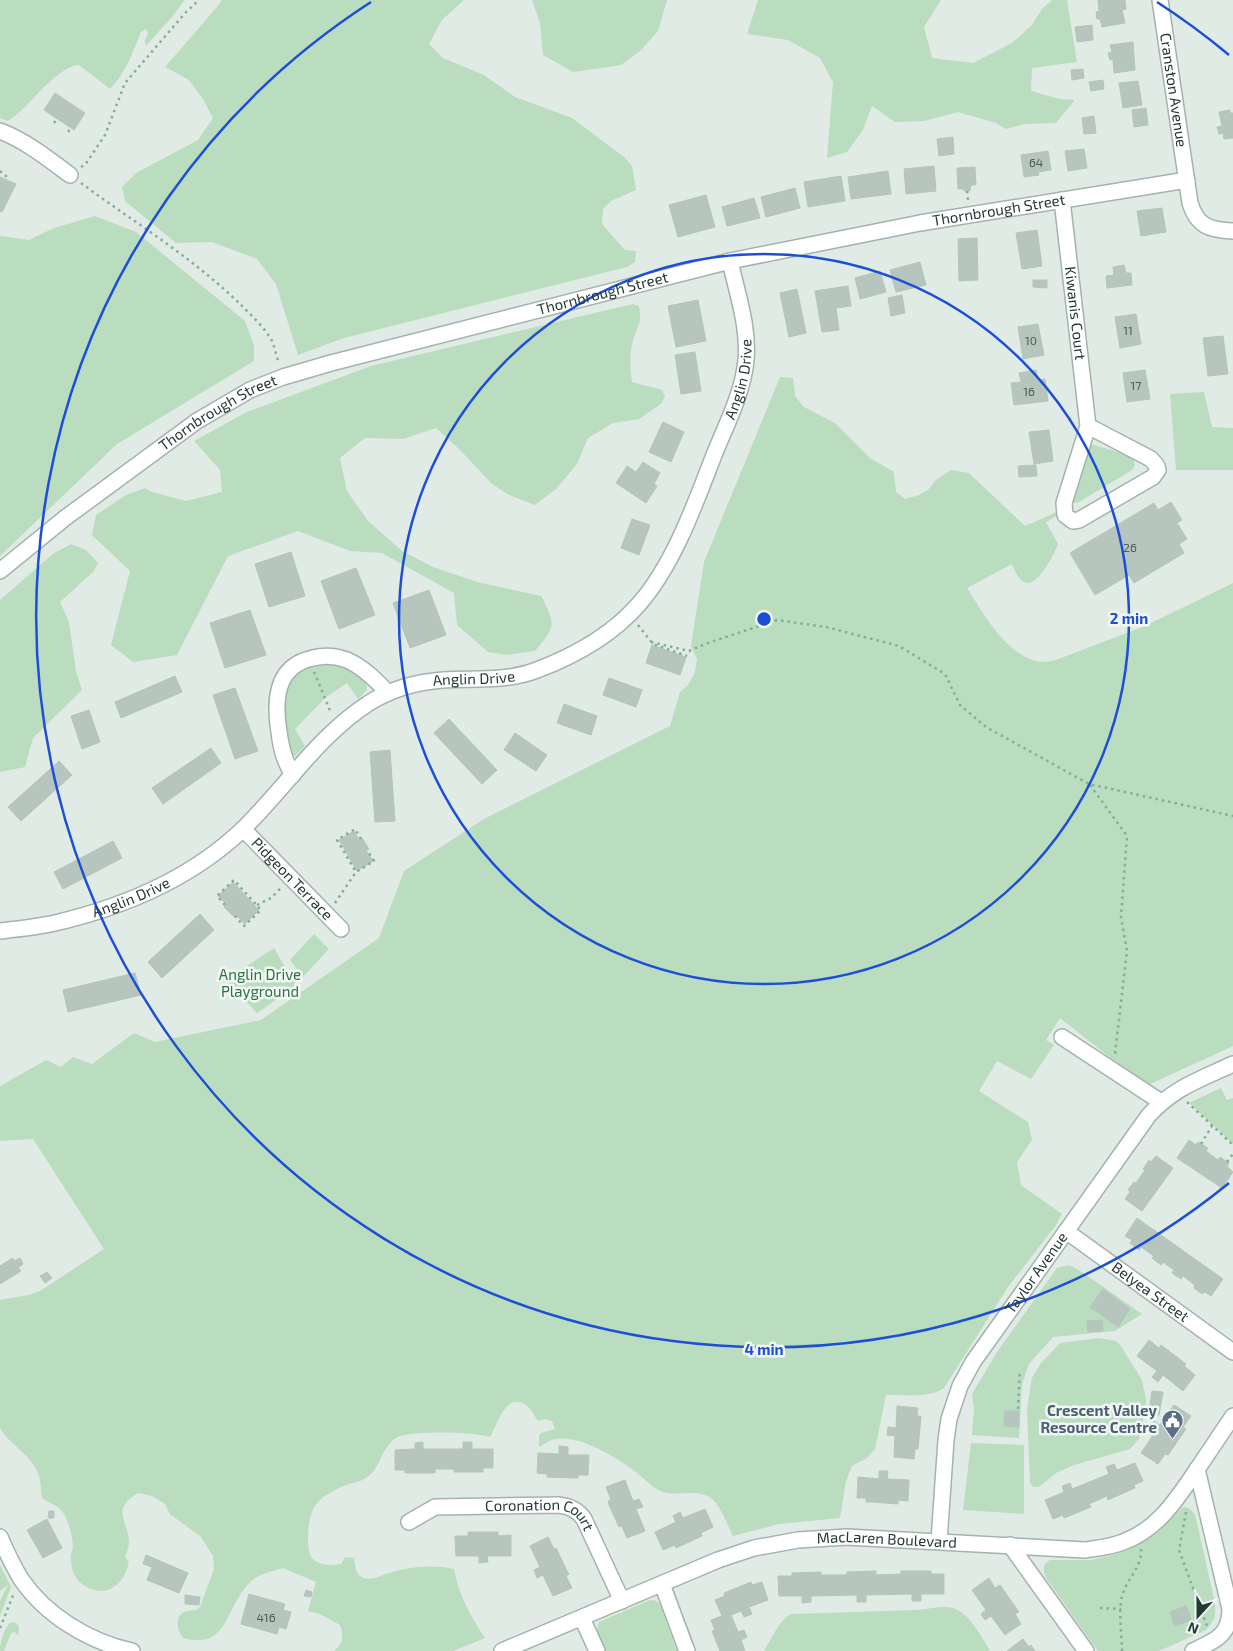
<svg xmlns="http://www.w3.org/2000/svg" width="1233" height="1651" font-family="'Exo 2',sans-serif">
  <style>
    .green { fill: #badcbf }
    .building { fill: #b6c6be; stroke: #b3c5bc }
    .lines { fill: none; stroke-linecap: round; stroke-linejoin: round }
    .minor-casing { stroke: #a4b3ac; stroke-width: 18 }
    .tertiary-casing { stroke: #a4b3ac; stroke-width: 18 }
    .path { stroke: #82ae9b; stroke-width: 2.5; stroke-dasharray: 2.5 4; stroke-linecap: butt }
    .minor { stroke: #fff; stroke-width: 15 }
    .tertiary { stroke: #fff; stroke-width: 15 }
    .ring { fill: none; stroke: #1d4ed8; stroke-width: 2.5 }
    .labels { text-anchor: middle; stroke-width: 5; stroke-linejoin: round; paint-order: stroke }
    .number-label { font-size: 12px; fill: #475e55 }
    .street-label { font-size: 15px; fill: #223b32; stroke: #f1f8f4 }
    .park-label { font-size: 15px; fill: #2d7140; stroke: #f1f8f4 }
    .service-label { font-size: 15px; font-weight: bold; fill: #4e5e75; stroke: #f1f8f4; text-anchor: end }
    .centre { fill: #1d4ed8; stroke: #f1f8f4; stroke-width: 2.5 }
    .ring-label { font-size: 15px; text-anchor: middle; font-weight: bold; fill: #1d4ed8; stroke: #f1f8f4; stroke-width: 5; stroke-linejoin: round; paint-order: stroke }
  </style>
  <rect width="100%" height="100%" fill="#e1ebe5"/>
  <path class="green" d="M0,0H185L171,18L146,46L145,40L148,33L146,29L141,32L129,61L120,77L110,89L79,65C62,65 36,96 24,108C19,113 13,117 8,121L0,118Z
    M222,0H464L442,20L429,44L443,58L484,75L515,97L572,118L624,157L632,166L636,190L611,201L603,209L602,224L625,250L636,251L635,262L627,267L344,338L298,355L276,284L257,259L212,242L176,243L125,201L122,187L136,173L198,140L213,118L203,99L189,80L165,67L217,7Z
    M532,0H667L658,31L640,51L621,65L573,72L543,55L540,23Z
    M758,0H941L924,27L932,58L973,63L1012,43L1032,25L1042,9L1052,0H1067L1077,62L1032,68L1031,91L1060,99L1075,100L1056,123L1025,124L1006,129L996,123L958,112L924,121L895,122L872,106L863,130L847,152L827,158L833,82L820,58L788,40L747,34Z
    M95,216L136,232L245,321L254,345V361L117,444L0,556V236L29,240L54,228Z
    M633,304L639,306C642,323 639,322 634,337C629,352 630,367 632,382L662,390L665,397L661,404L639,419L613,423L588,438L577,464L556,489L535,505L507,494L491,483L459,449L436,428L403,439L365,438L340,458L347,491L368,521L402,551L433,567L477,582L541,596C556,625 556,626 535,651L507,655L488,652L457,625L454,593L382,553L350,551L298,531L228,556L177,655L133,662L111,645L130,571L92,535L96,515L126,495L145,488L152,492L186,501L222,492L220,470L194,441L247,412L371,366Z
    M780,377L793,378L795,396L804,407L835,423L870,458L894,472L896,492L905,499L919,495L928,490L936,480L951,470L969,473L1025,526L1057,512L1058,515L1046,522L1058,544C1054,554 1036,592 1022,581C1017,577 1014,569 1012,564L967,588C983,613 1005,653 1036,661C1043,663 1049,661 1056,660L1145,626L1233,583V1046L1146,1086L1060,1018L1046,1040L1054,1045L1031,1079L997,1061L979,1091L1028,1122L1032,1140L1017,1162L1021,1185L1062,1214L1056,1225L1008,1287L944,1388C932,1398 902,1395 886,1395L875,1449L867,1458L852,1466L846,1481L840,1518L779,1524L733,1536C728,1526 720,1505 712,1499C698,1487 675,1498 660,1491C651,1487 644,1478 636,1472C617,1458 577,1432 552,1440C548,1441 543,1445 539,1447V1436L541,1433L555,1429L552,1421L545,1419L538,1421C534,1416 532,1409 526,1405C506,1391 497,1425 490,1437C475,1432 409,1430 396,1438C382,1447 381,1465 370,1475C363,1482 354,1482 346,1485C338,1488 329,1493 322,1498C319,1501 314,1506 313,1510C308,1519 305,1549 312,1558C320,1566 331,1566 341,1564L345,1557L354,1558C355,1563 355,1572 360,1576C365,1580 373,1579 378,1577C404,1567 427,1564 454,1569C459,1595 470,1616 485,1638L453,1651H334C343,1644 344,1636 340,1625L320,1614L308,1611L316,1582L283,1568C274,1571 261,1573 254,1579C224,1602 232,1651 183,1638C176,1629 174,1613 188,1611C194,1610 196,1611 200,1607L214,1569L213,1556L201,1537L170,1514L165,1504L152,1496L138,1493C111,1509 127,1519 129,1541C129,1547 127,1552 125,1557L129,1562C127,1570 123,1580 116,1585C107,1592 102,1592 91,1589C78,1584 71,1574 71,1559C70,1555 72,1552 73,1548C73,1539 69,1522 64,1514C59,1505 50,1504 42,1498C40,1489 42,1480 37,1471C29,1453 9,1444 0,1428V1300L29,1295L40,1291L104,1249L33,1139L0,1141V1086L46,1060L61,1067L73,1057L92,1064L134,1033L155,1042L261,1020L379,938L404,871L484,819L670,726L680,692L688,685L695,672L697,659L691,646L704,562Z
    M1204,392L1212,427L1233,428V470H1176L1170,394Z
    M1087,443L1125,454L1133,459L1135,465L1132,470L1079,502L1075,503L1072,500Z
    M71,544L86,550L98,563L93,572L60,602L69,622L76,671L82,690L33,738L25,767L0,772V600L54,553Z
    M322,663C337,663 369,671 367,690L358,699L347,683L325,698L295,729L305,746L295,756L292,754L289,749C283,712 274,674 322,663Z
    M314,934L329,949L303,977L290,960Z
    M274,948L296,986L257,1013L226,980Z
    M1221,1088L1227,1100L1233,1098V1144L1189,1103Z
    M1069,1265L1082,1272L1142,1314L1115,1331L1053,1337L1029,1364L1022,1384L1019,1438L972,1435L974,1409L972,1394L997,1352L1057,1268Z
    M1099,1338L1116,1341L1121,1346L1142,1380L1146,1400L1145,1410L1139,1439L1130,1449L1074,1465L1056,1473L1039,1487H1033L1030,1483L1027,1409L1032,1378L1041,1363L1060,1343Z
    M971,1443L1024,1445V1514L963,1510Z
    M1183,1507L1189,1508L1195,1514L1215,1603V1618L1206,1630L1159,1651H1098L1046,1578C1043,1571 1042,1564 1050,1560H1090L1109,1556L1128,1550L1156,1534Z
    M0,1565L11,1587L0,1616V1601L8,1585L0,1591Z
    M650,1600L657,1601L660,1605L677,1651H606L597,1630L599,1622Z
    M940,1607C945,1607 951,1607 956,1609C969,1614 983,1639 990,1651H764C771,1640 779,1620 791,1614L918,1610Z
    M14,1622L17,1624L19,1627L18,1636L15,1632L11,1633L4,1651H0C0,1642 4,1629 10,1623Z"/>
  <path class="building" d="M1098,0H1125L1126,9L1122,10L1125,23L1102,27L1100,19H1097L1096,12L1099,11Z
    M1092,25L1093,40L1077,42L1075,27Z
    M1133,42L1135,70L1114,73L1113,59L1110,60L1108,53L1112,52L1110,45Z
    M1083,69L1084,78L1072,80L1071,70Z
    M1103,80L1104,89L1091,91L1089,82Z
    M1138,81L1142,105L1123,108L1119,83Z
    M55,93L85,113L74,130L44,110Z
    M1146,108L1148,125L1134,127L1132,110Z
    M1230,110V113H1233V138L1224,139L1223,133L1219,134L1217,127L1222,126L1219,112Z
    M1094,116L1096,133L1084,134L1082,118Z
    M953,137L954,154L939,156L937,139Z
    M1084,149L1087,168L1068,171L1065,151Z
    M1048,151L1051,170L1038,172L1039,175L1024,177L1021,155Z
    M934,166L936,191L906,194L904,169Z
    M975,167L976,185H971L970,191H964V189H958L957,168Z
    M888,171L891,194L851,199L848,177Z
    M841,176L845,201L808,207L804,182Z
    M0,177L16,184L2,212L0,211Z
    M795,188L800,208L766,217L761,197Z
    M706,195L715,227L678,237L669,205Z
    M754,198L760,218L727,226L722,207Z
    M1162,208L1166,232L1141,236L1137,211Z
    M1037,230L1042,266L1022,269L1016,233Z
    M977,238L978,280L959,281L958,239Z
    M920,262L926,285L896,292L890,270Z
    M1124,265L1126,273H1131L1132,285L1107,288L1106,276L1114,275L1113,267Z
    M880,271L886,292L860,299L855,278Z
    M1033,280H1047V288L1033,287Z
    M848,286L851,306L836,308L839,330L822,332L815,291Z
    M797,289L806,333L789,337L780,293Z
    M902,295L905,313L891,316L888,298Z
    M698,300L706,341L676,347L668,306Z
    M1136,314L1141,344L1120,348L1115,317Z
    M1038,324L1044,355L1023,359L1018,327Z
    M1223,336L1228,374L1208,376L1203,338Z
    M695,352L701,391L681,394L675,355Z
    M1036,370L1037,380L1045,379L1048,401L1014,405L1011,383L1021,382L1019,373Z
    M1145,370L1150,399L1127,402L1123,373Z
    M663,422L684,432L671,462L649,452Z
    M1049,430L1053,461L1034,464L1029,432Z
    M643,462L660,473L654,484L657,486L646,503L616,483L627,466L636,472Z
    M1036,465L1037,476L1019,477L1018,466Z
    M1171,502L1182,520L1177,523L1187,539L1179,544L1184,553L1134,583L1129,575L1095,595L1070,553L1154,503L1158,510Z
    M632,519L650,525L639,555L621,548Z
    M291,552L305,596L269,607L255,564Z
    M356,568L375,615L339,629L321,581Z
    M429,590L446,635L410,648L393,603Z
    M250,610L266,655L225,668L210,623Z
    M652,645L686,657L680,675L646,663Z
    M175,676L182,692L121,718L115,702Z
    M609,678L642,690L636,707L603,695Z
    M235,688L258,751L235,759L213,695Z
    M564,704L597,716L591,735L557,723Z
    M89,710L100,742L82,749L71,716Z
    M449,719L497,770L482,784L434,733Z
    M515,733L547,755L536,771L504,750Z
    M211,748L221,763L163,804L152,788Z
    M390,750L395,821L375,822L370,752Z
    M59,761L72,775L21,821L8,807Z
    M354,831L359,840L362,838L369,849L366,850L373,861L357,871L339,840Z
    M113,841L122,858L63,889L54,872Z
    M233,882L259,910L245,924L235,914L233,916L224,907L226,904L218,896Z
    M200,914L214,930L162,978L148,962Z
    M135,973L141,995L68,1012L63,990Z
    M1189,1140L1196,1145L1198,1142L1208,1148L1206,1151L1218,1160L1220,1157L1229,1163L1227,1166L1233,1172L1222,1188L1177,1158Z
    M1156,1156L1173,1168L1142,1211L1125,1199L1130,1192L1128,1190L1134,1182L1136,1183L1145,1170L1143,1169L1149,1160L1151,1162Z
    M1137,1218L1223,1279L1211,1296L1205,1292L1202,1294L1194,1288L1195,1285L1183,1276L1181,1279L1172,1273L1174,1270L1163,1262L1161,1265L1152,1258L1154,1256L1141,1247L1139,1250L1130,1243L1132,1240L1125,1236Z
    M13,1258L14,1261L20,1258L23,1264L18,1268L21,1271L0,1284V1266Z
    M47,1272L52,1278L45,1283L40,1276Z
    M1103,1289L1130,1309L1118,1327L1090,1307Z
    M1102,1320L1103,1331L1088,1332L1087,1321Z
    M1149,1340L1159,1348L1161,1345L1186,1364L1184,1366L1195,1375L1183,1391L1163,1375L1158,1382L1152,1377L1157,1371L1137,1356Z
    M1152,1391L1163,1392L1159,1415L1149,1413Z
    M1174,1405L1191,1416L1183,1427L1186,1429L1168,1455L1165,1454L1158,1464L1141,1453L1155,1432L1149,1428L1154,1421L1160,1425Z
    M897,1406L918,1408L917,1416H921L918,1449H915L914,1459L894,1457L895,1436L887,1435L888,1427L896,1428Z
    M1005,1411H1019V1427L1004,1426Z
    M423,1442V1449H463V1442H472V1449H493V1468H483V1472H454V1469H435V1473H405V1470H395V1450L415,1449V1443Z
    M559,1446L568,1447V1455H589L588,1475H578V1478H573L547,1477V1474L537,1473L538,1453L559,1454Z
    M1135,1463L1143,1481L1134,1485L1135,1488L1108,1500L1107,1496L1089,1504L1091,1507L1069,1516L1064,1518L1063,1515L1053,1519L1045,1500L1064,1492L1062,1486L1070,1483L1072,1489L1109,1474L1106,1467L1114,1464L1117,1470Z
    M879,1471H888L887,1479L909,1480L908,1501L898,1500V1504L871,1502H866V1498H857L858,1477L879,1479Z
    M625,1480L633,1501L639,1499L643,1507L636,1509L645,1531L627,1538L622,1526L619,1527L609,1505L608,1501L611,1500L606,1487Z
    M705,1509L713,1527L701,1533L702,1536L676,1548L675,1545L663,1550L655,1532L676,1522L673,1516L680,1512L683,1518Z
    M49,1511H54V1518H48Z
    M47,1519L62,1548L43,1558L27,1530Z
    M468,1532H498V1536L511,1535V1556H487L488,1562L479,1563V1556H456L455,1536H468Z
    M548,1537L554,1549L556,1548L567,1571L569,1574L566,1576L572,1588L553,1596L543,1575L537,1578L534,1570L540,1567L530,1546Z
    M146,1555L188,1573L179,1593L147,1580L152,1567L143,1564Z
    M876,1571V1575L901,1574V1571H931V1574H944V1594H921V1601H912V1594L866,1595V1602H857V1595L811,1596V1602L802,1603V1596H779L778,1576H792V1573L821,1572V1575H847V1572Z
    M989,1578L995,1588L1000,1585L1019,1612L1015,1614L1021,1624L1005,1635L991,1616L985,1620L981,1614L986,1610L972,1590Z
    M751,1582L752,1585L762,1582L768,1600L749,1607L752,1614L744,1617L741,1611L731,1615L738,1632L744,1630L747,1637L741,1640L745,1651H720L712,1631L715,1630L711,1620L722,1616L715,1600L725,1596L724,1593Z
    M306,1590L312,1592L311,1597L304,1596Z
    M249,1594L285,1604L283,1610L291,1612L286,1629L279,1627L277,1634L241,1624Z
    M185,1595L200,1597L199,1605L185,1604Z
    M1186,1606L1191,1620L1175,1626L1170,1612Z
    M1023,1639L1029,1647L1031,1645L1035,1651H1007Z"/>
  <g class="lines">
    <defs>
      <g id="minor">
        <path id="s1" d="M1160,0L1190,203C1197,226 1209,230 1233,231"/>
        <path d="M0,131C26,141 47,158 70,175"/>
        <path id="s2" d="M1062,200L1088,426L1064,503L1065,515L1073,521L1079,520L1153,477L1158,470L1157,466L1151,459L1088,426"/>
        <path id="s3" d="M0,571L65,518L197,421L250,390L283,377L331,363L730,261L920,223L1187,180"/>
        <path d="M293,775C284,761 281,748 279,732C274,701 275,666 313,658C324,655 336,656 347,660C363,667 376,680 388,693"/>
        <path id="s4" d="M243,829L341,929"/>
        <path id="s5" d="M0,931C18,929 37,927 55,923C123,907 192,878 243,829C285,788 319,735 369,703C391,689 417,682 443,680C475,678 506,682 537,670C574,656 613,634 639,604C674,564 695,504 714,455C726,425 743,393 746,360C749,327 737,293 730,261"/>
        <path d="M1062,1037L1161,1102"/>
        <path id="s6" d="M1066,1231L1233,1352"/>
        <path id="s7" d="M409,1522L435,1507L558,1505C570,1506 578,1510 584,1519L622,1601"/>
        <path id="s8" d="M939,1541L946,1440L949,1419L960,1386L973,1362L1149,1115C1175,1087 1199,1080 1233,1064"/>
        <path d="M1010,1545L1086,1651"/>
        <path d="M662,1584L687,1651"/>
        <path d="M582,1618L597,1651"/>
        <path id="s9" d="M502,1651L718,1560L754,1548L798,1540L847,1537L1085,1550C1098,1548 1111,1547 1123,1542C1157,1530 1177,1499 1196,1471C1208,1453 1221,1434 1233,1416"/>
        <path d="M1193,1651C1214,1641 1230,1636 1230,1609L1197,1469"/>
      </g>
      <path id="tertiary" d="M0,1537C6,1551 13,1566 21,1579C46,1616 90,1642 132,1651"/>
    </defs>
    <use href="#minor" class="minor-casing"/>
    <use href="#tertiary" class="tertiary-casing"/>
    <path class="path" d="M54,123L57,119
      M68,132L71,128
      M81,167L85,165L105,135L125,83L186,12L199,0
      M0,171L6,176L5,179
      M81,183C135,223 192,257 240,304C249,313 266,329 272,341C275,348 276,356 279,363
      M967,191L968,200
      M638,625L653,644L687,656
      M651,642L689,651L705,644L777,620L826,627L899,646L945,674L960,705L986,727L1089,784L1233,816
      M314,672L331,713
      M1090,785L1127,836L1121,917L1127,951L1115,1054
      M361,839L355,829L337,840L356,872L374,861L367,850
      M335,903L356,872
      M225,905L217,896L234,880L261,910L244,926L234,915
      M257,905L271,898L280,889
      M1187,1102L1233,1145
      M1201,1144L1212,1126
      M1227,1162L1233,1154
      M1018,1409L1020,1371
      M1186,1512L1179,1550L1207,1626
      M1100,1608L1121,1609
      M0,1628L14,1593
      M1122,1651C1122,1633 1118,1614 1122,1596C1126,1580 1143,1566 1141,1549"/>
    <use href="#minor" class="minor"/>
    <use href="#tertiary" class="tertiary"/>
  </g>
  <g class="ring">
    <circle cx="764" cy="619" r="365"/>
    <path d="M1229 1183A731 731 0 1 1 371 2M1157 2A731 731 0 0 1 1229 55"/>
  </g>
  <defs>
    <symbol id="civic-pin" viewBox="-11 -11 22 30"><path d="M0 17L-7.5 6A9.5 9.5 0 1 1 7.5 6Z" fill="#5c6f8a" stroke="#f1f8f4"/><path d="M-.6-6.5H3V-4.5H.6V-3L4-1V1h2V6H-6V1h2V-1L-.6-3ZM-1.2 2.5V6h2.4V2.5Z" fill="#fff"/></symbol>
  </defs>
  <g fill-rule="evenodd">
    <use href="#civic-pin" x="1160" y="1408" width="25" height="34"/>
  </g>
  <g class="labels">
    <g class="number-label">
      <text x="1036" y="167">64</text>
      <text x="1128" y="335">11</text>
      <text x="1031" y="345">10</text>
      <text x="1136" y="390">17</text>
      <text x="1029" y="396">16</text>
      <text x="1130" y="552">26</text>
      <text x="266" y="1622">416</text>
    </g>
    <g class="street-label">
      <text dy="5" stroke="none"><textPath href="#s1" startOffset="91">Cranston Avenue</textPath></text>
      <text dy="5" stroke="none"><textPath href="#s3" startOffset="1080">Thornbrough Street</textPath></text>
      <text dy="5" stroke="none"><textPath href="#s3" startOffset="675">Thornbrough Street</textPath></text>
      <text dy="5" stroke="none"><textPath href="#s2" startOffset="114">Kiwanis Court</textPath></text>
      <text dy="5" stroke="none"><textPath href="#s5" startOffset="991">Anglin Drive</textPath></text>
      <text dy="5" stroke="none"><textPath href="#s3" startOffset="270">Thornbrough Street</textPath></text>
      <text dy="5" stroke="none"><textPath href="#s5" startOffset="556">Anglin Drive</textPath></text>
      <text dy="5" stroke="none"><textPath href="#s4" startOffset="70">Pidgeon Terrace</textPath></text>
      <text dy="5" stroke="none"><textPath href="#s5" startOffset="136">Anglin Drive</textPath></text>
      <text dy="5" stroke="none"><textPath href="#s8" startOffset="294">Taylor Avenue</textPath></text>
      <text dy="5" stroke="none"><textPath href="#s6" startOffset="104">Belyea Street</textPath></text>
      <text dy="5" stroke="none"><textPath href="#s7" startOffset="138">Coronation Court</textPath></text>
      <text dy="5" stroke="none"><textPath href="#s9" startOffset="406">MacLaren Boulevard</textPath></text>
    </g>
    <g class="park-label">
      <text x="260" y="980">Anglin Drive<tspan x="260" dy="17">Playground</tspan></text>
    </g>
    <g class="service-label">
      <text x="1157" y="1416">Crescent Valley<tspan x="1157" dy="17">Resource Centre</tspan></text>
    </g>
  </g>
  <circle cx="764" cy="619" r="8" class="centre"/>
  <g class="ring-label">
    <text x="1129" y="624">2 min</text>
    <text x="764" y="1355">4 min</text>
  </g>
  <g transform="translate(1198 1616) rotate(201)" stroke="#f1f8f4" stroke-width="4" paint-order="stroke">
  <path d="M0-4L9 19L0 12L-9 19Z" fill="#223b32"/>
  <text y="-8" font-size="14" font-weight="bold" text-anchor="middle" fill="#223b32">N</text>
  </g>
</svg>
